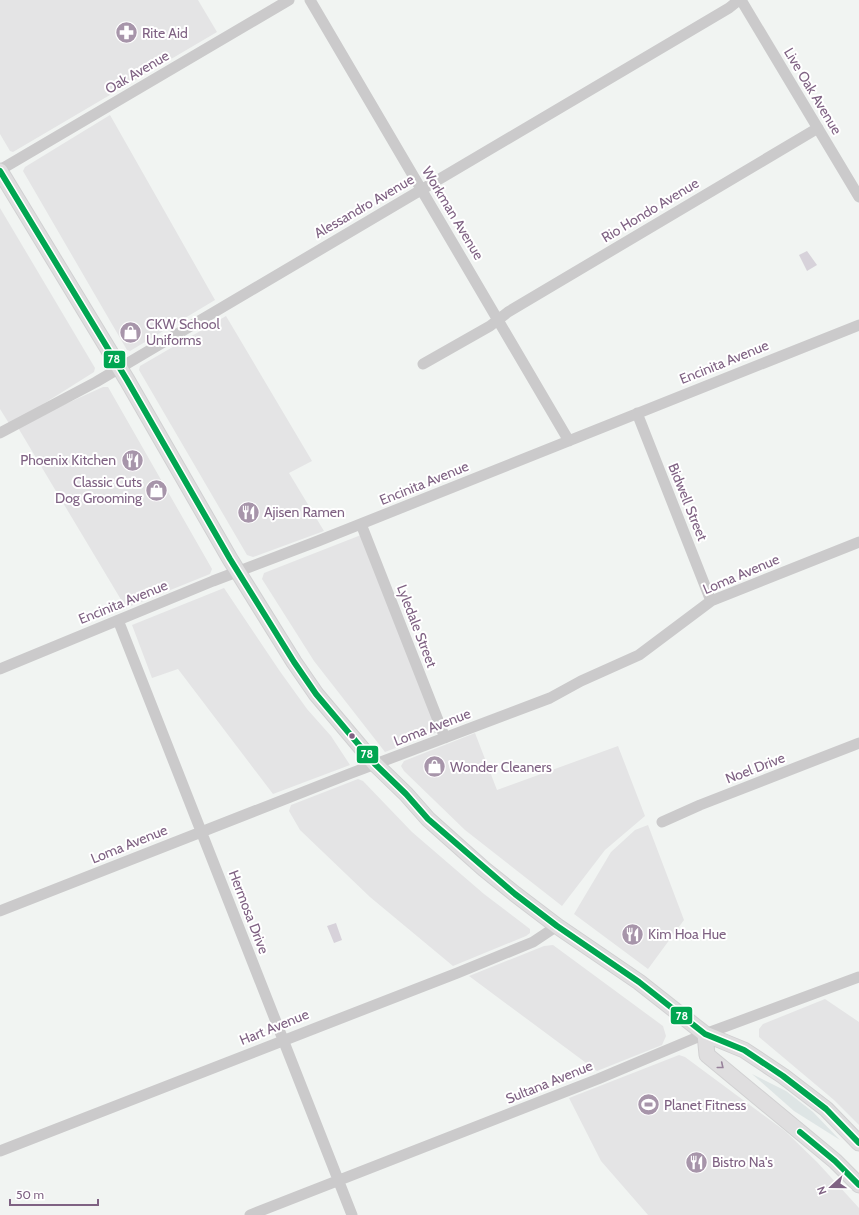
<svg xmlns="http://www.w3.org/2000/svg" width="859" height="1215" font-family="Cabin,sans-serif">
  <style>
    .built { fill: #e4e4e5 }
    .green { fill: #dee5e5 }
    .water { fill: #d7d2da }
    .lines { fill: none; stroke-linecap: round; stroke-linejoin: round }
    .major-casing { stroke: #d1d1d2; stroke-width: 17 }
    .minor { stroke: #cbcacb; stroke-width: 11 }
    .major { stroke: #dfdedf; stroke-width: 15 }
    .bus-1-casing { stroke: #fff; stroke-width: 9 }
    .bus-1 { stroke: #00a651; stroke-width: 6 }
    .oneway { stroke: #97819a }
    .bus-dot { fill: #7f6283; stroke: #fff; stroke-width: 1.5 }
    .labels { text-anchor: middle; stroke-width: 4; stroke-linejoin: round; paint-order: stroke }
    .poi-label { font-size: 14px; fill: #7f6283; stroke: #fff; text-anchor: start }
    .street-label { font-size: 14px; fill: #7f6283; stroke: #fff }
    .line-badge { stroke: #fff; stroke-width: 1.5 }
    .badge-label { font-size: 11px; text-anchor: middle; font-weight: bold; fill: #fff }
  </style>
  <rect width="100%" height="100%" fill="#f1f4f2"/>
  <path class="built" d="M0,0H198L217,32L13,152L10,151L0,134Z
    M110,115L215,300L130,351L127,350L23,171L25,167Z
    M0,208L95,368L94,372L10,425L0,409Z
    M226,316L312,461L289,473L324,531L253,557L247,555L139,370L140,366Z
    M103,387H108L212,569L210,574L126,608L17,426Z
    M361,535L438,732L385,752L314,661L262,579L264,573Z
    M224,588L279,670L307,709L331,736L350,765L273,794L178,669L152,678L132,625Z
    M475,733L497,790L618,746L645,816L605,850L562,906L465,830L404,771L401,766L404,761Z
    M358,779L363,781L412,832L484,894L530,929V933L526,936L453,966L370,897L300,830L289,811L291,805Z
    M648,825L684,920L648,969L574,914L611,852L635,830Z
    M553,945L663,1026L666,1036L662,1045L597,1071L469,976L544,946Z
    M825,999L859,1022V1125L834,1100L759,1037V1029L763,1024Z
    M679,1055L685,1057L785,1131L817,1162L859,1208V1215H648L601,1161L569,1098Z"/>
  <path class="green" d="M752,1074L786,1091L813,1112L840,1140L794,1111Z"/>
  <path class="water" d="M807,251L817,265L807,271L799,255Z
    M336,923L342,940L334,943L327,926Z"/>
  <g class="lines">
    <defs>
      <path id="major" d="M0,171L127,380L230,559L294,662L316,694L375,764L406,794L428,819L484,869L515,894L557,926L639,982L705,1034L744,1050L783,1076L826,1109L859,1143
        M705,1034L707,1055L835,1161L859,1185"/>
    </defs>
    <use href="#major" class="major-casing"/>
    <path class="minor" d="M310,0L569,441
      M741,0L859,197
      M0,170L289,0
      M423,364L490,326L508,312L818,128
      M637,413L711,601
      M0,433L96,382L729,8L739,0
      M361,524L445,738
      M118,620L352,1215
      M0,669L213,581L318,541L859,325
      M662,822L700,805L859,743
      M0,911L349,774L550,698L581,681L639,655L711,601L859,542
      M0,1151L457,973L533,942L557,926
      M250,1215L598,1079L705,1034L859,977"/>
    <use href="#major" class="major"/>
    <defs>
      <path id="bus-1" d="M0,171L127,380L230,559L294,662L316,694L375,764L406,794L428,819L515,894L557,926L639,982L705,1034L744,1050L783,1076L826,1109L859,1143
        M800,1132L835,1161L859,1185"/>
    </defs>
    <use href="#bus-1" class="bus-1-casing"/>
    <use href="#bus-1" class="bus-1"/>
  </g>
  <defs><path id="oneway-chevron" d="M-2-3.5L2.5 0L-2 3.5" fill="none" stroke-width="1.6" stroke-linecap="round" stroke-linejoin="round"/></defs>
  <use class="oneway" href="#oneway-chevron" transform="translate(721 1066) rotate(39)"/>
  <defs>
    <symbol id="pharmacy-disc" viewBox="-11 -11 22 22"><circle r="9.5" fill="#a795aa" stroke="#fff"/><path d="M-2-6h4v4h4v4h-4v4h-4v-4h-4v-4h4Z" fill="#fff"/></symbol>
    <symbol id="shop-disc" viewBox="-11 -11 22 22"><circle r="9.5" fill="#a795aa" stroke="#fff"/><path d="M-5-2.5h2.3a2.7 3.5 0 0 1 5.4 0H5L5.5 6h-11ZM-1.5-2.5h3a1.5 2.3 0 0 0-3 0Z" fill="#fff"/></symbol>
    <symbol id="restaurant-disc" viewBox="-11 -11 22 22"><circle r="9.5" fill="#a795aa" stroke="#fff"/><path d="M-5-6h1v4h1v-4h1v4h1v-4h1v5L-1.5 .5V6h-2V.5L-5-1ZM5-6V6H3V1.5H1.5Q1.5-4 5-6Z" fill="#fff"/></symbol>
    <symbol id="stadium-disc" viewBox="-11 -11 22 22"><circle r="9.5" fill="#a795aa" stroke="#fff"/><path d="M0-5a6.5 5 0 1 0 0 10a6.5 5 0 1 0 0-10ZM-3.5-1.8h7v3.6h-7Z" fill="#fff"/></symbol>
  </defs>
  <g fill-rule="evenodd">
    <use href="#pharmacy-disc" x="114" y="20" width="25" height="25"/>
    <use href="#shop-disc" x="118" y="320" width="25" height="25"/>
    <use href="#restaurant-disc" x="120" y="448" width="25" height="25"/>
    <use href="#shop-disc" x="144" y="478" width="25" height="25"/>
    <use href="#restaurant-disc" x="236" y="500" width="25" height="25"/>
    <use href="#shop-disc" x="422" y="754" width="25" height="25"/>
    <use href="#restaurant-disc" x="620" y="922" width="25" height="25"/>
    <use href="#stadium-disc" x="636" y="1092" width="25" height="25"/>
    <use href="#restaurant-disc" x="684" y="1150" width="25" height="25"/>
  </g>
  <circle class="bus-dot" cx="352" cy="736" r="3.5"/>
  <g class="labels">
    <g class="poi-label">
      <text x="142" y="38">Rite Aid</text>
      <text x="146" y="329">CKW School<tspan x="146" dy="16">Uniforms</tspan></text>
      <text x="116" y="465" text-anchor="end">Phoenix Kitchen</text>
      <text x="142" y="487" text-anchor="end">Classic Cuts<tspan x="142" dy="16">Dog Grooming</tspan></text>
      <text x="264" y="517">Ajisen Ramen</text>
      <text x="450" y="772">Wonder Cleaners</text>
      <text x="648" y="939">Kim Hoa Hue</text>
      <text x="664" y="1110">Planet Fitness</text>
      <text x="712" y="1167">Bistro Na's</text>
    </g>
    <g class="street-label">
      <text transform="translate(137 72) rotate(-30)" y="5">Oak Avenue</text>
      <text transform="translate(813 91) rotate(59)" y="5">Live Oak Avenue</text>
      <text transform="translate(364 206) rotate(-30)" y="5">Alessandro Avenue</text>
      <text transform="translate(650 210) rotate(-31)" y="5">Rio Hondo Avenue</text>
      <text transform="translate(453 213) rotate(59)" y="5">Workman Avenue</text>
      <text transform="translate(724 362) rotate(-22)" y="5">Encinita Avenue</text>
      <text transform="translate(424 483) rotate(-22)" y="5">Encinita Avenue</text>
      <text transform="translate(688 502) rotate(68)" y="5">Bidwell Street</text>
      <text transform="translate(741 574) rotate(-23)" y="5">Loma Avenue</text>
      <text transform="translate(123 602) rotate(-22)" y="5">Encinita Avenue</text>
      <text transform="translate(417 626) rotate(69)" y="5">Lyledale Street</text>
      <text transform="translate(432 727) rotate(-21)" y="5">Loma Avenue</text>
      <text transform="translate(755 768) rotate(-21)" y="5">Noel Drive</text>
      <text transform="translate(129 844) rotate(-22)" y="5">Loma Avenue</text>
      <text transform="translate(249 912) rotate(69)" y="5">Hermosa Drive</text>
      <text transform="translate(274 1027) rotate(-22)" y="5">Hart Avenue</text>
      <text transform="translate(549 1082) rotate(-22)" y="5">Sultana Avenue</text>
    </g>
  </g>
  <g class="line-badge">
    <rect x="103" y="350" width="23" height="19" rx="4" fill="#00a651"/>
    <rect x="356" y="745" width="23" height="19" rx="4" fill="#00a651"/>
    <rect x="670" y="1006" width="23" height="19" rx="4" fill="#00a651"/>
  </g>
  <g class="badge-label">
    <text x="114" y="363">78</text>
    <text x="367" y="758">78</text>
    <text x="682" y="1020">78</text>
  </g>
  <g transform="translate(831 1187) rotate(249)" stroke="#ffffff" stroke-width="3" paint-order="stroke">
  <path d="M0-3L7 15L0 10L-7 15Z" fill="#7f6283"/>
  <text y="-6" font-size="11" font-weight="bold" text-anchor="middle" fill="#7f6283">N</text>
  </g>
  <path d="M10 1199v6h88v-6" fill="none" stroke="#7f6283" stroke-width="2"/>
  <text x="16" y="1199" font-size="12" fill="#7f6283" stroke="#ffffff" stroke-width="3" paint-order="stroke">50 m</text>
</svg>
